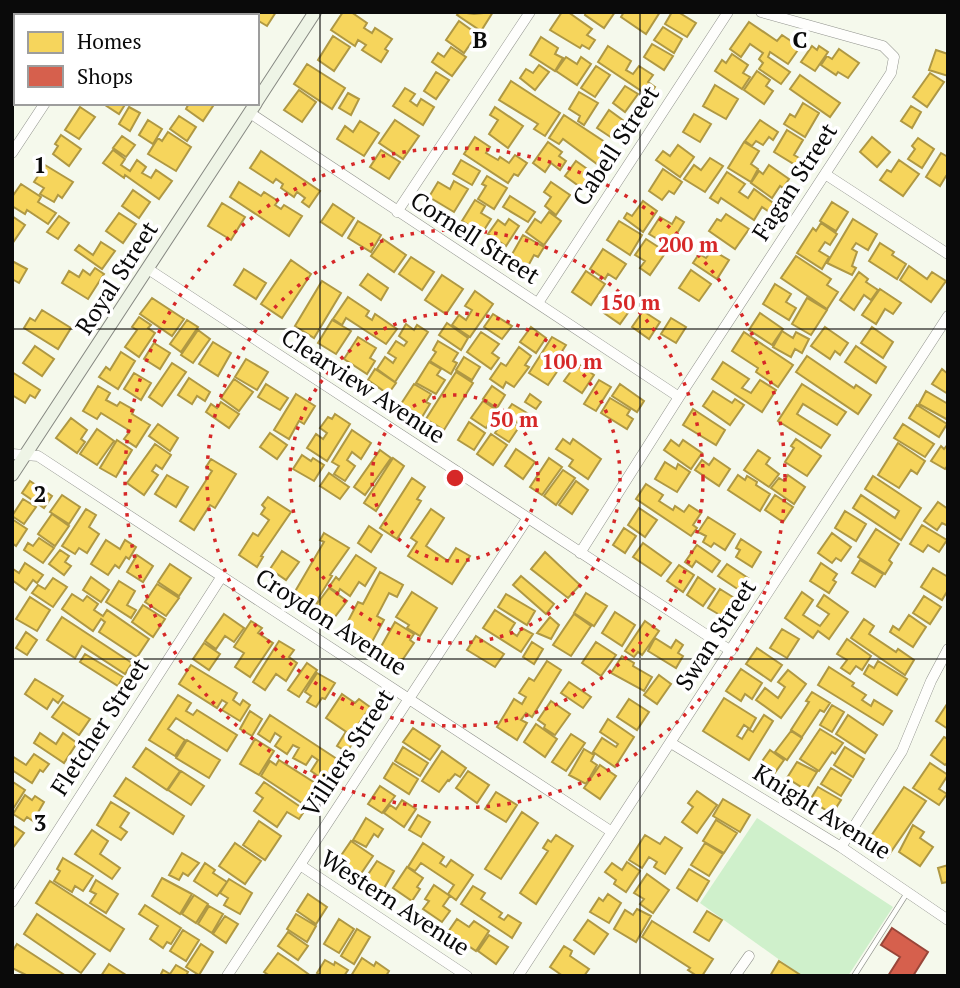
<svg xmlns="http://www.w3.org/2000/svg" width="960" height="988" font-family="'PT Serif',serif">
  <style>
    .green { fill: #cff0cb }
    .homes { fill: #f6d55c; stroke: #af9843; stroke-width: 2 }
    .shops { fill: #d6604d; stroke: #994639; stroke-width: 2 }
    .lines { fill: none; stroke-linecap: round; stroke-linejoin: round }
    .lane-casing { stroke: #90928c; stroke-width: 6 }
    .street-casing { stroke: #90928c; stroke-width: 11 }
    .secondary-casing { stroke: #868882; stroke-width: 14 }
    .lane { stroke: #fefefc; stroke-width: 4.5 }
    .street { stroke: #fefefc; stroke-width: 10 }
    .secondary { stroke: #eef4e6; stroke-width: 12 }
    .grid { fill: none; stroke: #0a0a0a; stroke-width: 2; stroke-opacity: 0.55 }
    .ring { fill: none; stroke: #d62828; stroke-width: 3.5; stroke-dasharray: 3.5 7 }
    .labels { text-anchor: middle; stroke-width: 7; stroke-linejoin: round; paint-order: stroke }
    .street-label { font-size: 24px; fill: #0a0a0a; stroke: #fff }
    .grid-label { font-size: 23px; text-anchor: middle; font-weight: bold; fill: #0a0a0a; stroke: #fff; stroke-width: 7; stroke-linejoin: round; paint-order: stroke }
    .centre { fill: #d62828; stroke: #fff; stroke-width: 3.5 }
    .ring-label { font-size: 21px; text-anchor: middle; font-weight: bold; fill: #d62828; stroke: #fff; stroke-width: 7; stroke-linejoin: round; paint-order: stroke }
  </style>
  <rect width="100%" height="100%" fill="#f5f9ec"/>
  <path class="green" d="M757,818L893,907L848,976H802L700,903Z"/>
  <path class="homes" d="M18,12H55L60,16H20Z
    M248,12H276L267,26L257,20V16H251Z
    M343,12H351L367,23L364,28L372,33L375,28L392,39L385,49L388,51L381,62L362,50L366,45L358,40L355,46L331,30Z
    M459,12L474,14L493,12L481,31L457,15Z
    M562,12H568L592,29L587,35L595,40L589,49L582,45L580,48L550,30Z
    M586,12H615L604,28L585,15Z
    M624,12H660L646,34L621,17Z
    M672,12H678L696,23L687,37L665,24Z
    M459,21L477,34L464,53L446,40Z
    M749,22L777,41L782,35L800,47L788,64L770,52L768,57L790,72L781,84L759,69L763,63L759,59L763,53L750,44L741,57L730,49Z
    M663,27L682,39L674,53L654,40Z
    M333,36L350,47L334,71L318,60Z
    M541,37L558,48L555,54L563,58L555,71L530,55Z
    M652,44L673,56L664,70L644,57Z
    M608,46L631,61L626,70L633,74L639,66L653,75L648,82L655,87L649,96L598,62Z
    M812,46L817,50L819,46L828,52L815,71L801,62Z
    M451,47L466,57L452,76L432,62L438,53L444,57Z
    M839,49L859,63L848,78L838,72L836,75L821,65L827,56L832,59Z
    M936,50L948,54V76L929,70Z
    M732,54L748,65L743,73L750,77L742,89L715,71L722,60L726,63Z
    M566,57L577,64L581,57L591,64L577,85L556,71Z
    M307,64L345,88L332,109L294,84Z
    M539,65L549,72L535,90L520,78L526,69L533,73Z
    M596,66L610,75L595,97L581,88Z
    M757,71L770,80L766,86L773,91L764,104L744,90Z
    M436,72L449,80L436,99L424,91Z
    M930,73L944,82L927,107L913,97Z
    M800,75L840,103L830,117L790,89Z
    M511,81L560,113L545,136L534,129L538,124L499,100Z
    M715,85L738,99L726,119L703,106Z
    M625,86L638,94L625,112L613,103Z
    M405,88L415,94L410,101L417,106L421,99L434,107L423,125L393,106Z
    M299,90L316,102L302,122L284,110Z
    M579,92L598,103L584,125L578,121L580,116L569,109Z
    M348,93L359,99L351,115L339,108Z
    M102,103H126L119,114Z
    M189,103H215L203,121L186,109Z
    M803,103L819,113L805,137L784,124L790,114L795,117Z
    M911,106L921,112L912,128L901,121Z
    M80,107L95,117L79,139L65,130Z
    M129,107L140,113L130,131L119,124Z
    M495,107L523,126L508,148L489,134L498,120L490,115Z
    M609,110L624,121L612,138L597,128Z
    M694,114L711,124L700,142L683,132Z
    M564,115L614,148L601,167L563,139L559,144L549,138Z
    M179,116L196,127L187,141L170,129Z
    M148,120L162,129L153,144L139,135Z
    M395,120L419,136L403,159L379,143Z
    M760,120L778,132L773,140L769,137L763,145L756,141L752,146L745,141Z
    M360,121L379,133L364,156L337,139L345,126L353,132Z
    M787,130L803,140L794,155L801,159L797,166L774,152Z
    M168,132L191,147L176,171L148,154L158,138L162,141Z
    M61,135L81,149L69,166L53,154L58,146L55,144Z
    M122,136L135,145L126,157L113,148Z
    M475,137L490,147L486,153L498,160L500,157L509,163L515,155L527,163L518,176L514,174L508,183L464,154Z
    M872,137L890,152L877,167L860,152Z
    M918,138L934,149L922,168L908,159L915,149L912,146Z
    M548,142L562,152L559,156L566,161L560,170L551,163L545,172L533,163Z
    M744,142L759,151L751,164L758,169L751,182L728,168Z
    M678,145L694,157L680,177L656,160L663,151L670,156Z
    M113,150L125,159L121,165L130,171L137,160L146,167L142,173L151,178L156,170L172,181L159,199L125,175L124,178L103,163Z
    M381,150L400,162L389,179L370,167Z
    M261,151L320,191L309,207L302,202L305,198L297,192L294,197L281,188L283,184L276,179L273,183L250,168Z
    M941,153L948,157V177L946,176L940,186L926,177Z
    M710,158L723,166L705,192L684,179L694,165L701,170Z
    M461,160L480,171L472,185L453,174Z
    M899,160L919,174L903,196L880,180L887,170L891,172Z
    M576,161L593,173L583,189L565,176Z
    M45,165L73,182L62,198L58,195L54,202L40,194L44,188L34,182Z
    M769,165L789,179L783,188L780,186L772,198L751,183L759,171L763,174Z
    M663,169L682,182L674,194L669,191L662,200L649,191Z
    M727,172L745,184L739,192L748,198L754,189L776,205L771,213L762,207L754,220L721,198L718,203L710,198Z
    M487,176L507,188L494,209L478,199L486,186L482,184Z
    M454,181L468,189L454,212L429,197L438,182L450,189Z
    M239,182L261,196L264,192L278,201L275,205L281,209L284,205L302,216L289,236L230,197Z
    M551,182L570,195L556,215L545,206L551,197L544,192Z
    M21,184L41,197L38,202L56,213L48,224L27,210L25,214L12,206V197Z
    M133,190L150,202L139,218L122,206Z
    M510,196L535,212L528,222L503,207Z
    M475,200L485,206L481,213L491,219L477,241L467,235L472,227L462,221Z
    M643,201L657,211L643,232L624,218L627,213L632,216Z
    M832,202L848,212L836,231L820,221Z
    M222,203L245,217L231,240L208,226Z
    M333,204L354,218L342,236L321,222Z
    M549,212L561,221L544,245L526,232L535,219L541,223Z
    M119,213L136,224L123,243L106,231Z
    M726,214L749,229L735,249L709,231L717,219L721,221Z
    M12,216L25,225L12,244Z
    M59,216L69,223L58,239L47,232Z
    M660,217L672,224L676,217L684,222L669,246L649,234Z
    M509,219L519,226L506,246L488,234L498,220L505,225Z
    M853,219L877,234L868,250L856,243L852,249L857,252L852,266L856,268L852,275L827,263Z
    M358,221L381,235L371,252L348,238Z
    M619,221L642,235L630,255L607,240Z
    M821,223L837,234L830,245L825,242L819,251L829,257L822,269L797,253L813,228L816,231Z
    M523,235L544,247L538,257L534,255L528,266L511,256Z
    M383,239L406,255L394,272L371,256Z
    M646,239L666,252L650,275L640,268L645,261L635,255Z
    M101,242L115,251L102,269L75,250L79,245L93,255Z
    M880,243L894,252L892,255L906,264L897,279L869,261Z
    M603,249L626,264L616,279L608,274L605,279L590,269Z
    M712,250L729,260L717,279L693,263L699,254L706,258Z
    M796,256L831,279L827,285L838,292L827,309L781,278Z
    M411,257L434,272L422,290L399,274Z
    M291,260L311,274L282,318L261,304Z
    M12,261L27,269L19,283L12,279Z
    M909,266L927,279L932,272L946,281L931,302L900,280Z
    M95,268L104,274L88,299L62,283L69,271L79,277L83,270L90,275Z
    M244,269L266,283L256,299L234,285Z
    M691,270L711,284L699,301L679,288Z
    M586,271L605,284L591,305L572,292Z
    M859,272L868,279L866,282L878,290L871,300L864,295L854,310L840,300Z
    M368,274L388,288L381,300L360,285Z
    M442,275L463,289L446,314L425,300Z
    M322,281L341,293L314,338L295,326Z
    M775,284L791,294L786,302L796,308L789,320L763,304Z
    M880,289L901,303L893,314L885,309L876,324L862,315Z
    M475,291L493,304L470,337L452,325L459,315L466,320L472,310L465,306Z
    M619,292L635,303L620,324L604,313Z
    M348,297L369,311L366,316L372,320L375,314L397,329L386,344L346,318L342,325L333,319Z
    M152,298L184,319L172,336L140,314Z
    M807,298L827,310L811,335L792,324Z
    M42,310L71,328L58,349L24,328L30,318L35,321Z
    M643,311L660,322L649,339L632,327Z
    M760,313L783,329L772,345L749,330Z
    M493,314L512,326L502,339L484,327Z
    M139,317L151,325L148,328L155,333L139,357L125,347L137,330L132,327Z
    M671,318L686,327L676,343L661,334Z
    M187,320L198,327L181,352L170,344Z
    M332,320L351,331L336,354L318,343Z
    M447,323L468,338L461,350L439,335Z
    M406,324L414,330L417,325L428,332L395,382L377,369L385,357L393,363L396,358L388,353L396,341L404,346L407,342L399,336Z
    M531,327L546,338L536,353L520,342Z
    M825,327L848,343L840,355L835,351L830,359L811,346Z
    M872,327L893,342L883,358L861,343Z
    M198,330L210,339L193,363L181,355Z
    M782,331L793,338L796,332L809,339L802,353L795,349L791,357L773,347Z
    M481,332L499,344L492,353L499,358L491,369L467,352Z
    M744,332L793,365L778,387L756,372L758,368L732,351Z
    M358,337L376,348L370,358L375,361L367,374L344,359Z
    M552,337L566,345L559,356L565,360L548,385L529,373Z
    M438,341L458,353L453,361L457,363L451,374L430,361L436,352L433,350Z
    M213,342L231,353L218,376L199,364Z
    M154,343L170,353L160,369L144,359Z
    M35,346L54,359L42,376L23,363Z
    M856,346L886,367L876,383L845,362Z
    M519,347L531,356L525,365L529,367L514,387L506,382L503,388L490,379L501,363L506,366Z
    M121,352L135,361L118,389L99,377L106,367L110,370Z
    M807,356L854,388L856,385L871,395L858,414L796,372Z
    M464,357L480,367L472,380L456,370Z
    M246,359L268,372L257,390L235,377Z
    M429,362L441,369L437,375L445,380L436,394L416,383Z
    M723,362L749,379L742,388L751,393L760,380L776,390L762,412L712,379Z
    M172,363L186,372L162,406L149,397Z
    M577,363L594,375L582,393L564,381Z
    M375,369L396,383L388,394L368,380Z
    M942,369L948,374V394L932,384Z
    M12,372L40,390L35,398L30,395L25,403L12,395Z
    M456,372L473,383L444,430L426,419Z
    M134,373L151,383L141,400L124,389Z
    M189,378L210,392L205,401L197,396L192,404L178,395Z
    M234,379L253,392L239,411L221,398Z
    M599,380L611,387L596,411L584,404Z
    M266,384L288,398L280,410L258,397Z
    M414,384L431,394L426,402L430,404L422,417L401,404Z
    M620,384L644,401L637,412L612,396Z
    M802,384L846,412L837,425L803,404L797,414L830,435L821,448L778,421Z
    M98,386L110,393L106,400L117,406L120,402L134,410L132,414L150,425L136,447L124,439L130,431L101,413L97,419L83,411Z
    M492,386L505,395L497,408L483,399Z
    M713,391L732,403L735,399L744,405L730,425L703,406Z
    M926,391L948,404V420L919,404Z
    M296,394L315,406L304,424L299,421L289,439L274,430Z
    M530,394L541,402L536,409L525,402Z
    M610,398L630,410L627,415L633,419L627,429L601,413Z
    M483,401L498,411L486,428L471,418Z
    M221,402L239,414L229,428L206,412L211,404L217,408Z
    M512,404L527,413L519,424L505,414Z
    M917,405L947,424L939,437L909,418Z
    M693,409L725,430L716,445L683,425Z
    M335,414L350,424L327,461L307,448L316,434L323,439L327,433L320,428L328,417L332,419Z
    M71,418L87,430L81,439L85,442L77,453L56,438Z
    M505,418L519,427L509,442L495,433Z
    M469,422L485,433L474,450L458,440Z
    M158,424L178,438L170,451L149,436Z
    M903,424L934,444L925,457L894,438Z
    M97,429L114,441L97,465L80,454Z
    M352,430L371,443L361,459L352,452L347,460L355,466L345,481L334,474L339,466L332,462Z
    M270,433L287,445L277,459L260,447Z
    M491,434L507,445L493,465L477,454Z
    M563,439L570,444L573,439L601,459L588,479L569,466L573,460L556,449Z
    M796,439L821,456L807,476L785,462L794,448L791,446Z
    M117,440L132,450L116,477L100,468Z
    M671,440L679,446L683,440L702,453L691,469L664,450Z
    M898,443L925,461L917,474L911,470L899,488L878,475Z
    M155,444L171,455L162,469L156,465L152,471L158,475L144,495L127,483Z
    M948,444V465L945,469L931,461L941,446L944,449Z
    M516,449L535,462L523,479L505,466Z
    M380,450L391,458L365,495L354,487Z
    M758,450L770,458L766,464L779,474L769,487L744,470Z
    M302,455L311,461L313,458L324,465L314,481L293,469Z
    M393,458L404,466L376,511L364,503Z
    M549,458L562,467L542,495L530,487Z
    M714,458L730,469L719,486L695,470L702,460L709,465Z
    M211,459L236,474L215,508L210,505L194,530L180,521L212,471L206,467Z
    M665,462L676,469L678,464L690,472L677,492L655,479Z
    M563,470L575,478L556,505L544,496Z
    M329,473L349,487L340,499L320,486Z
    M167,475L188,487L176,507L155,494Z
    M738,475L745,480L747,476L757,482L756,485L770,494L760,511L728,490Z
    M788,475L805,487L794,504L771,488L779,478L784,481Z
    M873,476L921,508L901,540L853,508L861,495L895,518L899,511L865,489Z
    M412,478L425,487L417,499L421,501L397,539L380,528Z
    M30,481L52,496L44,508L22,493Z
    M576,481L588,490L572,514L559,505Z
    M646,484L663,495L659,501L673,510L675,506L684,512L689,505L701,513L693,525L697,528L691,536L636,499Z
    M62,495L80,507L69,524L50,512Z
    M775,495L793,507L783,522L765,510Z
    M268,497L291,512L261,556L263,557L257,567L239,555L253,533L258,536L269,520L261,514L265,508L262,505Z
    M23,499L36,507L24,524L12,516Z
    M938,502L948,509V526L942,523L937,530L924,521Z
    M639,508L657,520L645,537L628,525Z
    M86,509L96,515L89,527L99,534L87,553L79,548L75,554L62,546Z
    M431,509L444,518L426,546L448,561L456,548L470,556L452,584L408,556L417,542L411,538Z
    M845,511L866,524L856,541L835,528Z
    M52,514L69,526L55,546L38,534Z
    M708,517L735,534L725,550L714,543L711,547L703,542L706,536L698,532Z
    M12,519L27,529L16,546L12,543Z
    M922,525L947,540L939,552L928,545L923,552L910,544Z
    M369,526L382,535L371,552L358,543Z
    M624,528L636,536L625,553L613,545Z
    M876,529L899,544L889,560L892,563L885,574L858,557Z
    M324,533L349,548L330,575L332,576L313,607L293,595L324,542L320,540Z
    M832,533L851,547L841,561L836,558L832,563L818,553Z
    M39,538L54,548L43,563L24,550L28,543L33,546Z
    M741,539L761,552L752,567L736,557L740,550L736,548Z
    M106,540L120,549L125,540L136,547L129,559L126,557L119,568L115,565L108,575L91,564Z
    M643,543L671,563L661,576L633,557Z
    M697,545L720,561L712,572L696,561L692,567L685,562Z
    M60,550L69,556L65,562L71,566L64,575L49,564Z
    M282,551L299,562L286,580L270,569Z
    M545,552L580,585L568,598L531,569Z
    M137,555L153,566L143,582L127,572Z
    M356,555L376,568L365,586L359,582L350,596L340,589L338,593L329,587L336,577L339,580Z
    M860,560L883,574L875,587L852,573Z
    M25,563L43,575L37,583L33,580L26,590L12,580L13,569L19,573Z
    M821,563L837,574L833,580L836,582L829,593L810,581Z
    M170,564L191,578L179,596L158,582Z
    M727,564L748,578L739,590L718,576Z
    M679,565L694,575L683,592L667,581Z
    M933,568L948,577V590L942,600L921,587Z
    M380,572L403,585L397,597L389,593L377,616L384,620L372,642L345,627L358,602L363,604Z
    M521,576L554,604L546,614L513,585Z
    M91,577L109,590L101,602L83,590Z
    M698,577L715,589L703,606L687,595Z
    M53,578L67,587L53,607L32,593L38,585L45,589Z
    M119,581L135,591L127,605L136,610L131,618L106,602Z
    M157,584L179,598L166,616L145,602Z
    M329,588L347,601L334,618L316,605Z
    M720,589L736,599L725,618L708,608Z
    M412,592L437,608L420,636L407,628L409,625L396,617Z
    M802,592L813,600L803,615L820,626L829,614L817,606L824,595L848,612L829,639L818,631L813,638L785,618Z
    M586,593L607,606L594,626L574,613Z
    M72,594L83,601L87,596L98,604L94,610L103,616L107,610L149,639L137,657L99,632L105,622L101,619L93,631L62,609Z
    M506,594L535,611L527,625L498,607Z
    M924,596L941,607L930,624L913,613Z
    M30,597L50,610L37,631L16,619Z
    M143,605L165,619L153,637L132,622Z
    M495,610L515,623L510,631L517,636L522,628L533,634L521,652L483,628Z
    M615,612L635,625L622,646L602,633Z
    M224,614L244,628L234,642L225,636L216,649L205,641Z
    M574,614L591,626L571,656L553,645Z
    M909,615L926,627L913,647L890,632L893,626L899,630Z
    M62,617L132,663L125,674L82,646L75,658L47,640Z
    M550,617L559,625L551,639L537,633Z
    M864,619L874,626L869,634L896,652L898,649L914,660L905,675L851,638Z
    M251,621L262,628L258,633L273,643L250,677L235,667L244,653L234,647Z
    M645,621L659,631L642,655L638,652L634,657L625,651Z
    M395,622L414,634L410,640L414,643L399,665L378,652Z
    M782,629L799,639L787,658L770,648Z
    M26,632L37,640L27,655L16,648Z
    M476,636L504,654L495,667L467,650Z
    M655,638L671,648L676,640L683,645L678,653L683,656L676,668L648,651Z
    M847,639L871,656L862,670L856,666L850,674L841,668L847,660L837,654Z
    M279,641L294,650L289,657L297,663L286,681L276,674L265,690L253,682Z
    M532,642L543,649L534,664L523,657Z
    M596,642L616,655L601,676L582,663Z
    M204,643L220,654L209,670L193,659Z
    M757,648L782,665L771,681L746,664Z
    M85,654L123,677L118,686L80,662Z
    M622,656L634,663L633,666L652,677L644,691L611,673Z
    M547,661L561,670L532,717L526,713L521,720L527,723L517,740L497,727L514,699L522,704L526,697L519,693L529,678L534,681Z
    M878,661L907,679L897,695L864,674L869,665L874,668Z
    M307,663L317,670L299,697L288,690Z
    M191,665L237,693L233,700L240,705L243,700L250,705L240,721L222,710L227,703L222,700L217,708L179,684Z
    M829,667L854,683L852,686L866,695L862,700L871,706L874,700L892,711L883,725L818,685Z
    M741,669L762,683L752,699L745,694L741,701L726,691Z
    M788,670L806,684L781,718L756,700L765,688L778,698L785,687L778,682Z
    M317,673L335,683L325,699L322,698L316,707L307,702L311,696L305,692Z
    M659,675L671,684L657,704L644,695Z
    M35,679L63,696L58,703L53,699L47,709L25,694Z
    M569,682L591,697L583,708L561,693Z
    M812,692L830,703L824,712L820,710L802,737L791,730L809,702L806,701Z
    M342,694L355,703L359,699L370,707L351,735L326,718Z
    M178,695L191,703L186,711L193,715L197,710L237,735L227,751L176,718L168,729L185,740L175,756L149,740Z
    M724,698L756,718L750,729L744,725L737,736L742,739L748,729L753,732L764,715L773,721L749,760L703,731Z
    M629,699L649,712L637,730L617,717Z
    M551,701L570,714L555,735L544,728L545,725L538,720Z
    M63,702L90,719L79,735L52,717Z
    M947,704L948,705V729L936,721Z
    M832,705L844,712L832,732L820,725Z
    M250,711L262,719L252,736L240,729Z
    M270,715L337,759L324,780L311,771L318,760L312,756L306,765L293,758L299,748L293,745L287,754L275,746L281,737L275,733L270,742L258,734Z
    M848,715L877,735L865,753L836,734Z
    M608,719L634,737L615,767L593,752L602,738L616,747L618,744L600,732Z
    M536,724L557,739L545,757L524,742Z
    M413,728L440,746L430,760L403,742Z
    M820,729L843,743L835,754L832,752L819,771L800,759Z
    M791,731L802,738L787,760L775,752Z
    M40,733L56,744L63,733L77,743L64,763L34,743Z
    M345,733L355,739L347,752L337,746Z
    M571,734L585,743L566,771L552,762Z
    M944,737L948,739V762L945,765L931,755Z
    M255,739L274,751L259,775L240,764Z
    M187,740L220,760L209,778L176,758Z
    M403,747L428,763L420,776L395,761Z
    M845,747L864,759L853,777L834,765Z
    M146,748L180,771L167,790L133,767Z
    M584,749L594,755L591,761L597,765L586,784L569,775Z
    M770,750L784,760L774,774L760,764Z
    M442,751L466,768L460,777L455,774L449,781L448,780L439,792L422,781Z
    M34,754L49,764L43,772L40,770L32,783L12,770V756L26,765Z
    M279,760L323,788L311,809L261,776L270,761L276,765Z
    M797,762L817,772L806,790L787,778Z
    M393,763L418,779L409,794L384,778Z
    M930,763L948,775L939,789L947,794L939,805L913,788Z
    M600,765L616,776L600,799L584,788Z
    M831,768L851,780L841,796L821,784Z
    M181,771L204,786L191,805L168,790Z
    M468,771L489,785L477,803L456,788Z
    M126,778L184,816L173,834L114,796Z
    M13,782L25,790L13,809L12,784Z
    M264,782L305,810L299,819L287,812L277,827L254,811L263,798L256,793Z
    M380,786L395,796L382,813L368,804Z
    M818,787L841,800L832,814L810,800Z
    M904,787L926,801L886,859L865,845Z
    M697,791L717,805L697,833L682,822L693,807L688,803Z
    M496,792L517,805L506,822L485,809Z
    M25,795L32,800L35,796L44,802L33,821L27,817L24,821L13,814Z
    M723,799L750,815L740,832L713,816Z
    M402,800L416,809L404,827L384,813L390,805L396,809Z
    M111,802L129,813L120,827L127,832L121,840L97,825Z
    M522,812L538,823L501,879L485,869Z
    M418,815L430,822L421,837L409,830Z
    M366,818L383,829L378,837L374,834L366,847L353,840Z
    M716,820L737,833L724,853L703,841Z
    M259,821L281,836L265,860L243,845Z
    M12,825L24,833L12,849Z
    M913,825L924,832L920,838L933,847L920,866L899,852Z
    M92,830L108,841L100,854L120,868L112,879L75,854Z
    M556,835L573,846L536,904L520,893L548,851L543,848L548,840L551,842Z
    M645,835L660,844L665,837L682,848L665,874L654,867L657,862L649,857L642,868L629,860Z
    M351,841L373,856L358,878L336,863Z
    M235,843L261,861L245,884L219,866Z
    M423,843L444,857L440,863L446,867L451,860L473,875L456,900L448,894L454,885L421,863L415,871L408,867Z
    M705,843L723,854L709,876L691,865Z
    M182,853L199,863L188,876L183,873L179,880L169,875Z
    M63,858L93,876L83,891L75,886L72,892L54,881L60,871L57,869Z
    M377,861L394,871L383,890L365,879Z
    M627,862L640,871L626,892L614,884L616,880L605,872L612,863L622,870Z
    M205,863L215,870L213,873L227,882L217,896L194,881Z
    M948,865V882L942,883L938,868Z
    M407,867L423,878L417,887L420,889L412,901L393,888Z
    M689,869L709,881L697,901L677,888Z
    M647,874L669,890L653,913L640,904L644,899L634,893Z
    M162,878L192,894L180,914L152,896Z
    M229,879L252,893L240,914L224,905L228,898L220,893Z
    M96,880L118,894L106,913L90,903L96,894L90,891Z
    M50,881L124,929L110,951L36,903Z
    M434,885L450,896L443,906L450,911L442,922L423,909L429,901L425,899Z
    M473,886L485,893L481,899L502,913L499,917L504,920L508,915L521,923L512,938L461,904Z
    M308,894L327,907L316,924L297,911Z
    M608,894L621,903L609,923L590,912L599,898L603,901Z
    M194,895L208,904L196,923L182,914Z
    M145,905L181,928L171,944L167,942L163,948L150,939L158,926L139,914Z
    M209,906L223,914L212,933L198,924Z
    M637,909L651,916L636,942L614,929L625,910L633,915Z
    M707,911L722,920L709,941L694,932Z
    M37,914L95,954L81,973L24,934Z
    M296,914L316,926L307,942L287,929Z
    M225,916L238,924L226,943L213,934Z
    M339,919L354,929L339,953L324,944Z
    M457,919L469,927L474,921L489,931L476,951L448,932Z
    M588,920L608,934L594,954L574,940Z
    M652,921L713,959L702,976H697L688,970L690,968L642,937Z
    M357,929L370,937L354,964L341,956Z
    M183,930L199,940L186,961L170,951Z
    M288,932L308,946L298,960L278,946Z
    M489,935L508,947L496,964L478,951Z
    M17,944L66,976H28L12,968V952Z
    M201,944L213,952L199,975L186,967Z
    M564,946L572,951L570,956L589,969L584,976H563L550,967Z
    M278,953L293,963L311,976H270L264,972Z
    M362,958L374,966L376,962L389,971L386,976H351Z
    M325,960L334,965L335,962L348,970L344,976H322L317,973Z
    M779,961L802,976H770Z
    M109,964L126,975V976H101Z
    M176,965L188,972L186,976H160L163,970L170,974Z"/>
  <path class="shops" d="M892,928L928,952L913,976H888L900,957L881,945Z"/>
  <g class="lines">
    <defs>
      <path id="lane" d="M854,976L907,893"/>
      <path id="street" d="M103,16L105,12
        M250,113L679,397
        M12,153L45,103
        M825,174L948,254
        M397,212L530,12
        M148,269L731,651
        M538,303L728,12
        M12,454L38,456L612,832
        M580,553L679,397L891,73L894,57L883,46L761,12
        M671,743L841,847L948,920
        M841,847L902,751L931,681L948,649
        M300,865L467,976
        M12,902L222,576
        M227,976L527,519
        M518,976L948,316
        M735,976L749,956"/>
      <path id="secondary" d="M257,101L315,12
        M12,475L256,103"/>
    </defs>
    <use href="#lane" class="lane-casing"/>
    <use href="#street" class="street-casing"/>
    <use href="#secondary" class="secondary-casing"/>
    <use href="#lane" class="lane"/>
    <use href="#street" class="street"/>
    <use href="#secondary" class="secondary"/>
  </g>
  <path class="grid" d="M320,12V976M640,12V976M12,329H948M12,659H948"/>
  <g class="ring">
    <circle cx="455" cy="478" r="83"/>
    <circle cx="455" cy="478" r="165"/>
    <circle cx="455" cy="478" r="248"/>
    <circle cx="455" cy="478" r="330"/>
  </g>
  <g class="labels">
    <g class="street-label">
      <text transform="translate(616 146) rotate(-57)" y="8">Cabell Street</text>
      <text transform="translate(795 182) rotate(-57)" y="8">Fagan Street</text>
      <text transform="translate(475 238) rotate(33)" y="8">Cornell Street</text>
      <text transform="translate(117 278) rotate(-57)" y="8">Royal Street</text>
      <text transform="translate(363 386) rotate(33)" y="8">Clearview Avenue</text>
      <text transform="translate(331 622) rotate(33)" y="8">Croydon Avenue</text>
      <text transform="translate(716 635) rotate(-57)" y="8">Swan Street</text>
      <text transform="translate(100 727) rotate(-57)" y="8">Fletcher Street</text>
      <text transform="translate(348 753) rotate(-57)" y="8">Villiers Street</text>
      <text transform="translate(822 812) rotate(32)" y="8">Knight Avenue</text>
      <text transform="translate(395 903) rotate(33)" y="8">Western Avenue</text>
    </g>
  </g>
  <g class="grid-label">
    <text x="480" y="48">B</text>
    <text x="800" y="48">C</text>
    <text x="40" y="173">1</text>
    <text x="40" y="502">2</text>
    <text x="40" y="831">3</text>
  </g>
  <circle cx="455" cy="478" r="10" class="centre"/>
  <g class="ring-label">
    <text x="688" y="252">200 m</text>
    <text x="630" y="310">150 m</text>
    <text x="572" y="369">100 m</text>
    <text x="514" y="427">50 m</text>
  </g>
  <rect width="960" height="988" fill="none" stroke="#0a0a0a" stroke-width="28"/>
  <rect x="14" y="14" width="245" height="91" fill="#ffffff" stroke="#9d9d9d" stroke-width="2"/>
  <rect x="28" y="32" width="35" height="21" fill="#f6d55c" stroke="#9d9d9d" stroke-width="2"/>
  <text x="77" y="49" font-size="21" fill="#0a0a0a">Homes</text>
  <rect x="28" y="66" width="35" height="21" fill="#d6604d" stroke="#9d9d9d" stroke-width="2"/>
  <text x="77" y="84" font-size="21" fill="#0a0a0a">Shops</text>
</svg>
